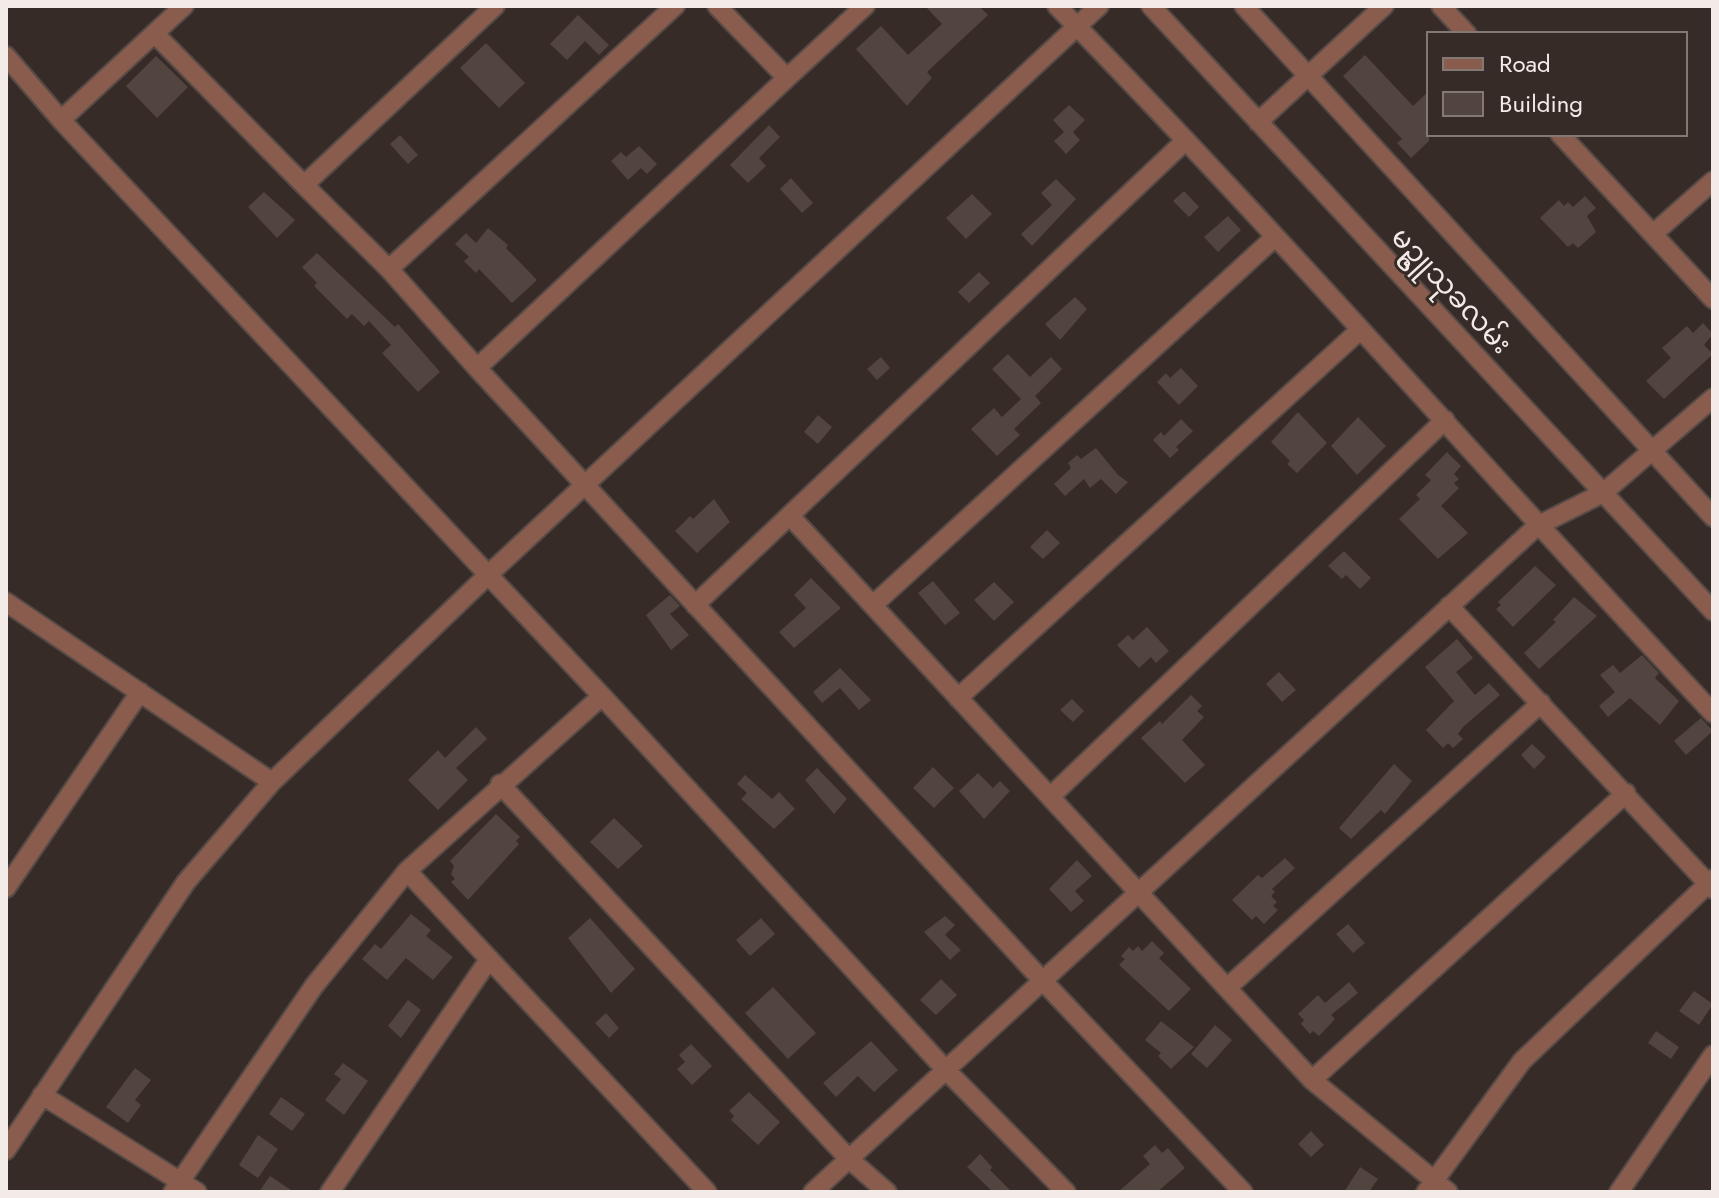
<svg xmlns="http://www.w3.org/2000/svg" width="1719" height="1198" font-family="Jost,'Noto Sans Myanmar',sans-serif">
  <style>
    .building { fill: #524540 }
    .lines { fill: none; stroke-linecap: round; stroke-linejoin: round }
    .minor-casing { stroke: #554a46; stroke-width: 22 }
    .minor { stroke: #8a5c4d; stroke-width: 18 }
    .labels { text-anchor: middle; stroke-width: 6; stroke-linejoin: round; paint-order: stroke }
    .street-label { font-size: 28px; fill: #f3ebe8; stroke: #372b27 }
  </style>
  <rect width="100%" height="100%" fill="#372b27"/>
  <path class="building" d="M925,6H979L988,15L927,72L932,78L907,106L856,49L881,26L908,55L942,24Z
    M578,15L609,45L599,55L585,41L567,60L550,44Z
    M486,43L525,83L499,108L460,68Z
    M1365,55L1413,106L1429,91V141L1411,158L1397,143L1402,139L1343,76Z
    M156,56L188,87L157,118L126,86Z
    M1069,105L1085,120L1073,132L1080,140L1066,154L1054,141L1064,132L1053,120Z
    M769,125L780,137L759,158L766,166L748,183L730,165Z
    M400,135L418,155L408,164L390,144Z
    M639,146L657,164L647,174L641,168L628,180L611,161L621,152L626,157Z
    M791,178L813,203L802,213L780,189Z
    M1056,179L1076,199L1032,246L1021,234L1052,205L1041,193Z
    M1184,191L1199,207L1189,217L1173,201Z
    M264,192L295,220L277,238L248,207Z
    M972,194L992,214L966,239L946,218Z
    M1585,196L1596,208L1587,216L1596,232L1578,248L1573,243L1568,247L1540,218L1559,200L1564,206L1568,202L1573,207Z
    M1228,216L1241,230L1218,252L1204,237Z
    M488,228L508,245L506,248L537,280L512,303L479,269L476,273L464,261L469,257L455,244L466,233L476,243Z
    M317,253L395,327L398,324L440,372L418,392L382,353L391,345L369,321L364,326L352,314L347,319L314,286L317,283L302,267Z
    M979,272L990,283L969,303L958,292Z
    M1075,297L1087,309L1060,340L1045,324Z
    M1703,323L1713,334L1704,345L1713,354L1664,399L1646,381L1671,358L1662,348L1687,326L1693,333Z
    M1008,354L1030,377L1051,357L1062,369L1035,396L1041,403L1014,429L1020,435L997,456L971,429L994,408L1002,417L1021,399L992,369Z
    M881,357L890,368L877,380L867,369Z
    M1181,368L1198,386L1179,405L1157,382L1166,373L1170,378Z
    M1298,412L1327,443L1297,473L1287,464L1290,461L1271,442Z
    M818,415L832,427L818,444L804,432Z
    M1358,417L1386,446L1357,475L1331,446Z
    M1181,419L1193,431L1176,447L1179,450L1170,458L1153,440L1161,432L1164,436Z
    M1096,448L1118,475L1128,482L1116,494L1101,479L1090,488L1084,479L1065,496L1054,484L1071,468L1068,463L1077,455L1081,459Z
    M1447,452L1461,466L1454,474L1459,479L1454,483L1459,488L1441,506L1468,533L1438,559L1399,519L1420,499L1416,495L1431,480L1425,475Z
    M714,499L730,522L697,553L675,531L690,516L693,519Z
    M1047,530L1060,543L1043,559L1030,547Z
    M1344,551L1371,578L1360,589L1346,575L1342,579L1328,566Z
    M1535,566L1556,585L1513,627L1496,609L1501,605L1498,602Z
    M811,578L841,608L794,648L779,632L806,608L794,595Z
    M933,581L960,613L945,625L918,593Z
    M994,582L1014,602L994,621L974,600Z
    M670,595L680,606L670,614L689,635L671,650L646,615Z
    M1574,597L1597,616L1539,669L1524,653L1556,622L1553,620Z
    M1147,627L1169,651L1156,663L1151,657L1139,668L1117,645L1128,635L1133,640Z
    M1457,639L1473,658L1456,672L1475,695L1489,683L1500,695L1463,727L1458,734L1463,739L1453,748L1448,743L1443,748L1426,730L1454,701L1425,667Z
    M1642,655L1659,673L1655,678L1679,701L1660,725L1630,698L1608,717L1599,706L1615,692L1600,675L1613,665L1620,673Z
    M840,668L871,700L859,710L840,688L822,703L813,692Z
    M1279,672L1296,690L1282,702L1266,684Z
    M1191,695L1202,706L1197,711L1204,717L1182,740L1205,765L1185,783L1141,738L1160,721L1162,724Z
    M1072,699L1084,711L1073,722L1060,710Z
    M1701,718L1713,731L1686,755L1674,741Z
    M476,727L487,739L456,768L468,780L438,810L408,780L438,750L445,758Z
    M1532,744L1546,757L1534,769L1521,755Z
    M1394,764L1412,781L1385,814L1381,810L1351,839L1339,828Z
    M933,767L954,788L934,808L913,788Z
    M817,768L847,799L834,814L805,780Z
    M978,773L993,788L1000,781L1010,791L984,819L959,791Z
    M745,775L772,799L779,792L795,809L774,829L741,799L747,793L737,784Z
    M496,814L520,837L516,841L519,844L468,900L451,882L455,879L451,874L454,866L450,861Z
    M614,818L643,846L618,869L590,842Z
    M1285,858L1295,868L1272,889L1275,892L1271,896L1277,902L1273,906L1278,910L1264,924L1256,916L1252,920L1232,900L1258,875L1262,878Z
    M1077,860L1092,876L1075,891L1084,901L1071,912L1049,889Z
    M411,914L431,930L426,936L453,957L433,980L406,958L387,980L362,959L375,944L381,949Z
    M945,916L955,925L945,935L961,950L950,960L924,932Z
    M590,918L635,969L611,993L568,938Z
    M761,918L775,934L750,956L736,940Z
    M1348,924L1365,943L1353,953L1336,934Z
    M1152,941L1164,953L1159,958L1191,989L1169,1011L1119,965L1125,959L1121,956L1129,947L1133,951L1138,946L1142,951Z
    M941,979L957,995L936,1015L920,1000Z
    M1349,982L1358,993L1331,1015L1335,1019L1319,1036L1313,1031L1310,1034L1301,1024L1304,1020L1298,1014L1318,995L1325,1003Z
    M773,987L816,1033L788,1059L745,1013Z
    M1694,991L1713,1004L1699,1025L1679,1011Z
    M408,1000L421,1010L401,1038L388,1026Z
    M606,1013L619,1028L609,1038L595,1023Z
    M1161,1021L1194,1047L1171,1069L1158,1056L1161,1053L1145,1040Z
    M1215,1025L1232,1040L1207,1068L1191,1054Z
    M1656,1031L1679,1047L1671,1059L1648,1043Z
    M871,1041L898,1070L874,1092L858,1076L836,1097L823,1083Z
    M691,1044L712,1066L692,1085L677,1069L685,1062L679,1055Z
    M343,1063L368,1081L344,1115L325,1100L341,1079L334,1074Z
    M135,1068L151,1080L135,1100L141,1105L128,1123L106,1107Z
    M749,1092L780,1122L758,1145L731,1120L734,1116L729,1111Z
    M281,1097L305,1114L292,1131L269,1114Z
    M1311,1131L1324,1145L1311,1157L1298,1144Z
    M258,1135L278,1149L258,1178L239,1165Z
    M1155,1145L1162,1153L1168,1148L1185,1168L1157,1192H1118L1150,1164L1143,1156Z
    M980,1154L992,1167L990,1170L1012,1192H993L967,1167Z
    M1360,1167L1378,1179L1369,1192H1344Z
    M270,1176L294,1192H259Z"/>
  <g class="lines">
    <defs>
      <path id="minor" d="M717,6L787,78L865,6
        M1057,6C1282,236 1493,479 1713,713
        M1151,6L1713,611
        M1244,6L1713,517
        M1441,6L1467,34
        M155,34L304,185
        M6,56L61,120L602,696L945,1069L1066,1192
        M787,78L477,368L1041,979L1243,1192
        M61,120L184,6
        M1258,122L1384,6
        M1560,134L1713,299
        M1653,234L1713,181
        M389,269L675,6
        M477,368L389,269L304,185L495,6
        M791,517L1312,1080L1448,1192
        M6,602L272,782
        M695,605L1184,142
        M873,605L1274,238
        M1449,606L1713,889
        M958,698L1360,330
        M500,784L848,1158L887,1192
        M1050,797L1445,420
        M407,871L707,1192
        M6,888L140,692
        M1227,988L1541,703
        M1312,1080L1626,793
        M42,1095L197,1192
        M6,1150L186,882L272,782L488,575L1099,6
        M173,1192L314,986L407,871L602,696
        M330,1192L488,961
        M813,1192L1537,526L1603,493L1713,398
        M1426,1192L1522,1061L1713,879
        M1619,1192L1713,1055"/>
    </defs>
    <use href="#minor" class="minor-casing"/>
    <use href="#minor" class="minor"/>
  </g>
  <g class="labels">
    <g class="street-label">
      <text transform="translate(1452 290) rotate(47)" y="10">မဥ္ဇူသုခလမ်း</text>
    </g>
  </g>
  <rect width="1719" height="1198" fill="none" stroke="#f3ebe8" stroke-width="16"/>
  <rect x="1427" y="32" width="260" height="104" fill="#372b27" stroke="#827874" stroke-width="2"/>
  <rect x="1443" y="58" width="40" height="12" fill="#8a5c4d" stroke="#827874" stroke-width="2"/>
  <text x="1499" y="72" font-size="24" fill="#f3ebe8">Road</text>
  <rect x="1443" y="92" width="40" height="24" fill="#524540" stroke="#827874" stroke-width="2"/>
  <text x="1499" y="112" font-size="24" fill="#f3ebe8">Building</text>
</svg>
